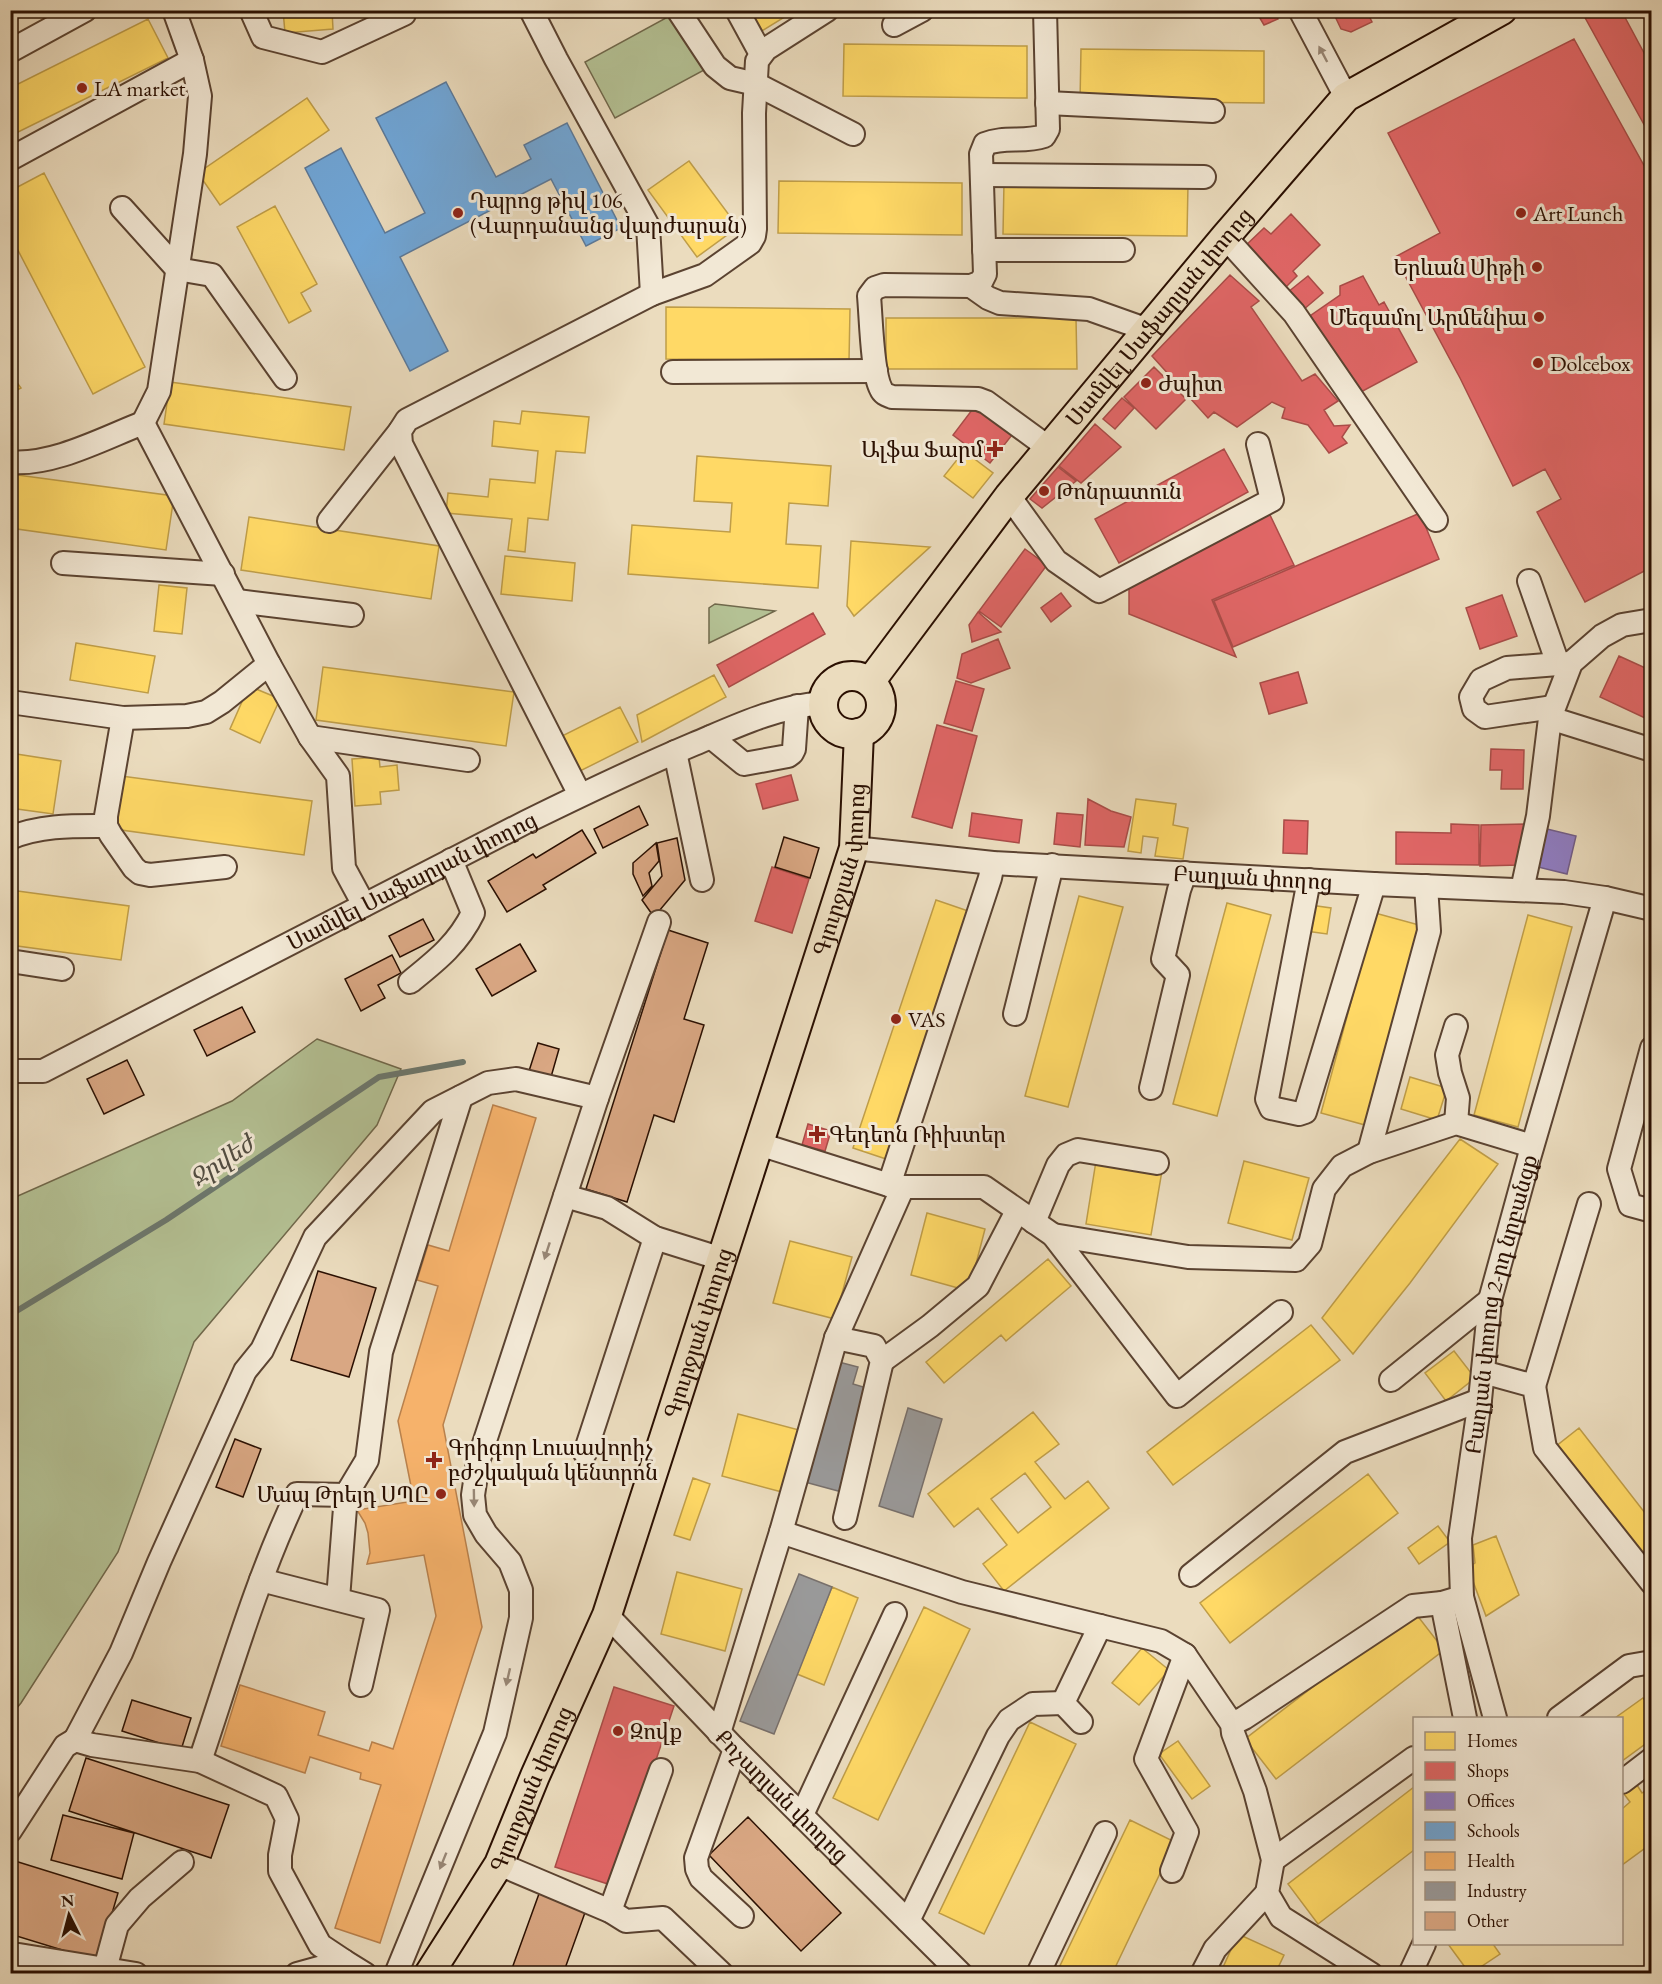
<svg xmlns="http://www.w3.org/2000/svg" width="1662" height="1984" font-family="'EB Garamond','Noto Serif Armenian',serif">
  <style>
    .green { fill: #b4c194; stroke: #70684b; stroke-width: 1.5 }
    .homes { fill: #ffd966; stroke: #bf9d48; stroke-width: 1.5; fill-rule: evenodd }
    .shops { fill: #e06666; stroke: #aa4c48; stroke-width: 1.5 }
    .offices { fill: #8e7cc3; stroke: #705c89; stroke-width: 1.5 }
    .schools { fill: #6fa8dc; stroke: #5b7a9b; stroke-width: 1.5 }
    .health { fill: #f6b26b; stroke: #b9814c; stroke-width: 1.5 }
    .industry { fill: #999; stroke: #78706c; stroke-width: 1.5 }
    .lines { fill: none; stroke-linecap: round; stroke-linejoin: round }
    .stream { stroke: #6c776d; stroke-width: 6 }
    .building { fill: #d9a783; stroke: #2b1002; stroke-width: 1.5 }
    .minor-casing { stroke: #5b4331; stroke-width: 26 }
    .major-casing { stroke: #2b1002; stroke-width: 32 }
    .minor { stroke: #f2e8d5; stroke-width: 22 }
    .major { stroke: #ebdcbe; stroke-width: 28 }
    .oneway { fill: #988776 }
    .poi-dot { fill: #8f2418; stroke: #f2e8d5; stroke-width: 2 }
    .labels { text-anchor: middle; stroke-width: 6; stroke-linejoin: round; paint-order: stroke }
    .poi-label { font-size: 22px; fill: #2b1002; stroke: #f2e8d5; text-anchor: start }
    .street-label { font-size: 22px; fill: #2b1002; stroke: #f2e8d5 }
    .water-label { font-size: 24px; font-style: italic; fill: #514c41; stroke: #f2e8d5 }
  </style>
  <rect width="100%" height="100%" fill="#ebdcbe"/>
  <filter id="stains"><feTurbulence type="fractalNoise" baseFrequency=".00333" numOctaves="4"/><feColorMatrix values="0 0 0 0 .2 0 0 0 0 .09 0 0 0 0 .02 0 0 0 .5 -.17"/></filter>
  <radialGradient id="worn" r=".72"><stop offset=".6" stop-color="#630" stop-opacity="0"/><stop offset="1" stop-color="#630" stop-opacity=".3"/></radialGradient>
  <path class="green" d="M675,13L706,69L615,118L585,62Z
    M715,604L775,611L709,643V608Z
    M317,1039L401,1069L377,1125L194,1342L118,1552L21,1703L11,1715V1199L232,1101Z"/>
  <path class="homes" d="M283,10H332L333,29L285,33Z
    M749,10H796L760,32Z
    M148,19L168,58L10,136V88Z
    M844,44L1027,46V98L843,96Z
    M1081,49L1264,51V103L1080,101Z
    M307,98L329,130L220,205L198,173Z
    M689,161L738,227L697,257L648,190Z
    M44,173L145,367L93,394L10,235V191Z
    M779,181L962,183V235L778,233Z
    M1004,182L1188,184L1187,236L1003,234Z
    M275,206L317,284L301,293L311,311L289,323L237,227Z
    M666,307L850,309L849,361L666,359Z
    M886,318H1076L1077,369H886Z
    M10,373L21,388L10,394Z
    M170,382L351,407L344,450L164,424Z
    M522,411L589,417L585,453L556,451L548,520L528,518L525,552L508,550L512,519L446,513L448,493L488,497L490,479L535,483L538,451L492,446L494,421L520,424Z
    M964,451L993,473L973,498L944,476Z
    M697,456L831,466L828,506L789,503L786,544L821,546L818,588L628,574L632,525L730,532L732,503L694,501Z
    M10,474L174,496L166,550L10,528Z
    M249,517L439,546L431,599L241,570Z
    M851,541L930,547L854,616L847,606Z
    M505,556L575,563L572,601L501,594Z
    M159,585L187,588L182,634L154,631Z
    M76,643L155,656L148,693L70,680Z
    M323,667L514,692L506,746L316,720Z
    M714,675L726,697L642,742L637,715Z
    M249,686L280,699L260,743L230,729Z
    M620,707L638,742L574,774L556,739Z
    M10,753L61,761L53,814L10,808Z
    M379,757L380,767L397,765L399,790L380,792L381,804L355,806L352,759Z
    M121,776L312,801L304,855L114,829Z
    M1136,799L1176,804L1173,825L1188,828L1183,859L1155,856L1158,838L1143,836L1141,853L1128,851Z
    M10,890L129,906L121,960L10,945Z
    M1079,896L1123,907L1068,1107L1025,1096Z
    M936,900L974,913L892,1161L853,1148Z
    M1227,903L1271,915L1217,1116L1173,1104Z
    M1310,905L1331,908L1327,934L1306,931Z
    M1375,913L1419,925L1365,1125L1321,1113Z
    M1528,915L1572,927L1518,1127L1474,1115Z
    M1410,1077L1447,1088L1437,1120L1401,1109Z
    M1460,1139L1498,1164L1410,1283L1353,1354L1322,1318Z
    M1096,1161L1162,1171L1151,1235L1086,1224Z
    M1244,1161L1309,1178L1292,1240L1228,1223Z
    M927,1213L985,1229L969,1291L911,1275Z
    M790,1241L852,1257L835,1319L773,1303Z
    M1048,1259L1071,1286L1006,1341L1001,1335L944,1383L926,1362Z
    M1311,1325L1340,1360L1173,1485L1147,1452Z
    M1454,1351L1475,1378L1446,1401L1425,1373Z
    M1033,1412L1059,1444L1035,1462L1065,1499L1088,1481L1109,1508L1004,1591L983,1564L1007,1545L978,1508L954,1527L928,1494ZM1025,1473L1051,1507L1018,1533L991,1499Z
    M738,1414L799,1430L782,1492L722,1476Z
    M1579,1428L1652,1522V1546L1639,1556L1555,1447Z
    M1368,1474L1398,1513L1230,1643L1200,1603Z
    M693,1478L710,1484L690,1540L674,1535Z
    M1438,1526L1450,1542L1419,1564L1408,1548Z
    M1496,1536L1519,1595L1486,1616L1468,1568L1475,1563L1473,1545Z
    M677,1572L742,1589L725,1651L661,1634Z
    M832,1587L858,1598L824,1685L797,1674Z
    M924,1607L970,1629L878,1820L833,1798Z
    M1413,1610L1444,1650L1276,1779L1245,1739Z
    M1142,1648L1169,1670L1139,1705L1112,1683Z
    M1643,1698L1652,1709V1739L1622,1761V1718H1615Z
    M1030,1722L1076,1744L984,1934L939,1913Z
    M1178,1741L1210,1786L1192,1799L1159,1754Z
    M1637,1785L1642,1793L1652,1786V1843L1622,1865V1809L1630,1802L1624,1794Z
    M1414,1787V1850L1318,1924L1288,1884Z
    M1130,1820L1175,1842L1112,1974H1056Z
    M1238,1934L1284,1955L1275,1974H1220Z
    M1448,1944H1493L1500,1954L1470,1974Z"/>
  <path class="shops" d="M1255,10H1273L1278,19L1264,25Z
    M1332,10H1366L1372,22L1351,32L1341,29Z
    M1589,10H1621L1650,64L1652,63V139L1583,14Z
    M1574,39L1652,180V567L1585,602L1537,512L1561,499L1545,469L1513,486L1460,378L1395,257L1440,233L1388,133Z
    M1291,214L1320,245L1293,271L1297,276L1282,291L1242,249L1264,228L1271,234Z
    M1230,275L1259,301L1251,307L1302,381L1315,374L1338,401L1324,410L1334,426L1350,425L1342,437L1347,443L1329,453L1308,425L1282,418L1285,408L1272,402L1237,427L1214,412L1208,418L1152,356Z
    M1308,276L1323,293L1303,310L1288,292Z
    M1363,276L1379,305L1384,302L1417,362L1359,393L1307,318L1340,295V286Z
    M1154,367L1186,399L1156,429L1124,397Z
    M1122,398L1134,408L1115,429L1103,419Z
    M975,406L1012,435L990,463L953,435Z
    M1095,424L1121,447L1081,483L1059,466Z
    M1224,449L1248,492L1119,563L1095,519Z
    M1058,467L1076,481L1042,508L1030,499Z
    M1269,513L1294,565L1212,600L1236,657L1129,614V587Z
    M1420,513L1439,559L1233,647L1214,601Z
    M1025,549L1047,565L1001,627L979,611Z
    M1061,593L1071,606L1051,622L1041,608Z
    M1502,595L1517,636L1480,649L1466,608Z
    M978,612L1001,632L972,642L969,625Z
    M813,613L825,634L729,687L717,665Z
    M998,639L1010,668L971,683L957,678L962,654Z
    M1619,656L1652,671V704L1645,718L1600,697Z
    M1298,672L1307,703L1269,714L1260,683Z
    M956,681L984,689L972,731L944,723Z
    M937,725L977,736L952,828L912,817Z
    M1491,749L1524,750L1523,789H1501L1502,770H1490Z
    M791,775L798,800L763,809L756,784Z
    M1088,799L1111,811L1131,817L1124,847L1085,845Z
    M972,813L1022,820L1019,843L969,836Z
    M1057,813L1083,815L1080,847L1054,844Z
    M1284,820L1308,821L1307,854L1283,853Z
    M1451,824L1479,825V865L1396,864V832L1451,833Z
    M1526,824L1520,865L1480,866L1481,825Z
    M772,867L809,879L792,933L755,921Z
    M808,1124L831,1131L825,1151L802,1145Z
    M614,1687L674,1706L614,1886L555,1867Z"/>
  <path class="offices" d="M1547,829L1576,836L1567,874L1538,867Z"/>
  <path class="schools" d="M446,82L496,177L531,159L524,145L567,123L621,228L586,246L551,179L400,257L448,351L410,371L305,168L341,148L385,233L425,213L376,118Z"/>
  <path class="health" d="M493,1105L536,1118L443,1425L482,1627L380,1943L335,1928L381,1785L360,1779L361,1773L310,1757L305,1773L221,1746L240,1685L325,1712L318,1735L369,1751L372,1742L393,1749L436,1616L424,1555L367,1564L370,1553L368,1533L365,1523L357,1510L414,1501L398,1421L438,1286L417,1280L428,1245L449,1251Z"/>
  <path class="industry" d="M835,1361L858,1367L853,1384L870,1389L842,1492L801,1481Z
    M908,1408L942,1419L913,1517L879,1506Z
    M799,1574L832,1587L774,1734L740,1721Z"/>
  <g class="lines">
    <path class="stream" d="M10,1315L166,1220L379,1077L463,1062"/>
  </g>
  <path class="building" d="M639,806L648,825L603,848L594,829Z
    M582,830L596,853L543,885L546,889L507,912L488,881L533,854L536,858Z
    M784,837L819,848L810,878L775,867Z
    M677,838L685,880L654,917L642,900L662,876L657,843Z
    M656,843L659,861L649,873L652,886L643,896L633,874V863Z
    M423,919L434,940L400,957L389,936Z
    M668,930L708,943L684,1019L704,1025L674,1122L654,1115L627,1202L586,1189Z
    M520,944L536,971L492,996L476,969Z
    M392,955L401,973L378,985L385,998L361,1011L345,979Z
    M242,1007L255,1032L207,1056L194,1030Z
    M538,1043L559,1049L551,1077L529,1071Z
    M127,1060L144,1095L104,1114L87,1079Z
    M318,1271L376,1288L349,1377L291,1360Z
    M235,1439L261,1449L243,1497L216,1487Z
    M132,1700L191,1718L181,1750L122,1731Z
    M86,1758L229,1805L211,1858L69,1811Z
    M63,1815L134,1833L122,1879L51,1860Z
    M748,1817L841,1913L801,1951L709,1855Z
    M15,1861L118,1893L98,1961L10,1934V1876Z
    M540,1891L587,1907L563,1974H510Z"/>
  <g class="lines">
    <defs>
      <g id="minor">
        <path d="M251,10L263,37L322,52L404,14L405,10"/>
        <path d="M531,10L556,59L648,226L652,294"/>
        <path d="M678,10L715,66L730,78L756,84L853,134"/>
        <path d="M737,10L761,54"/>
        <path d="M1045,10L1048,129L1044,136C1024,143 1004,136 985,144L981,154L985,274L981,282L971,286L884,285L875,288L869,296C871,317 872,373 881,389C883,394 887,395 892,397L978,399L986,402L1049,448"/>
        <path d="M1300,10L1346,97"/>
        <path d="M894,25L922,10"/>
        <path d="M10,51L85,10"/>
        <path d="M1047,103L1213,111"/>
        <path d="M10,159L192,60"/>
        <path d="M982,175L1204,177"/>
        <path d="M122,208L177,269L212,275L285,378"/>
        <path d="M1225,237L1294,313L1436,520"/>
        <path d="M984,250H1123"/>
        <path d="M971,286L988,298L1000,303L1089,309L1148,330"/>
        <path d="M673,372L876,371"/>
        <path d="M143,423L159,391L195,154L200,96L192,60L174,10"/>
        <path d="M10,462C53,466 104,438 143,423L269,664L310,737L338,776L344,868L364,905"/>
        <path d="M1009,496L1056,561L1099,591L1272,500L1258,444"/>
        <path d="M329,521L400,431"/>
        <path d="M63,563L223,574"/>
        <path d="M1529,581L1558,664"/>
        <path d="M237,601L352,615"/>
        <path d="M10,702L123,718L187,716L206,712L222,702L269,664"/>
        <path d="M1553,707L1485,717L1474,709L1471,697L1481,680L1507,668L1571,663"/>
        <path d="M123,718L106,816V826L111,835L134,868L140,873L150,875L225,867"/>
        <path d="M1550,718L1652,750"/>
        <path d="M310,737L468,760"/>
        <path d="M711,737L744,764L788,756L792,753L794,749L797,706"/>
        <path d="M675,752L702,880"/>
        <path d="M580,795L401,444L400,431L407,420L652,294L705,275L750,243L754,236L755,229L754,113L757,61L766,49L827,10"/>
        <path d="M10,838C41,825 74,826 106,826"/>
        <path id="s1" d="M854,848L993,863L1374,884L1564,892L1605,898L1652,909"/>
        <path d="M1309,880L1267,1099L1271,1108L1299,1114L1305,1112L1374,884"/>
        <path d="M1522,890L1538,816L1550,718L1571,663L1602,636L1622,625L1652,620"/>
        <path d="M10,961L62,969"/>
        <path d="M410,982C436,961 458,944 473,913L451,860"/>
        <path d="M1015,1014L1052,865"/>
        <path d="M1456,1026L1447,1055L1450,1073L1458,1098L1456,1123"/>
        <path d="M1652,1048L1619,1169L1630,1205L1652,1211"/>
        <path id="s2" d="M10,1071H43C204,988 364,904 526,822C581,795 637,768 694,744C739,725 773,708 822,703"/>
        <path d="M1151,1088L1178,975L1163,959L1179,890L1185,873"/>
        <path d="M759,1144L889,1185L903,1187H984L1053,1235L1177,1396L1281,1312"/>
        <path d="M1369,1152L1429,931L1426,886"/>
        <path d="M889,1185L990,878L993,863"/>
        <path d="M565,1196L607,1208L655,1238L722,1259"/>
        <path d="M1034,1222L1058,1165L1066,1155L1078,1150L1157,1163"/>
        <path d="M1053,1235L1188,1257L1296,1260L1310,1244L1324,1189L1342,1166L1369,1152L1456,1123L1532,1146"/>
        <path d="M836,1338L874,1346L882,1361L845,1518"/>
        <path d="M882,1361L930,1326L978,1286L1017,1211"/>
        <path d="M1483,1372L1534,1386L1545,1448L1652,1583"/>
        <path d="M1391,1380L1490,1300"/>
        <path d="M1534,1386L1589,1204"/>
        <path d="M585,1453L655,1238"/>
        <path d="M781,1532L962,1592L1161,1641L1185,1655L1232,1724L1233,1733L1255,1791L1273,1860L1267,1893L1281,1917L1371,1974"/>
        <path d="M1191,1575L1345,1452L1480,1400"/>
        <path d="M261,1580L378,1610L361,1685"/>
        <path d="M338,1599L346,1495"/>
        <path d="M1442,1603L1465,1718"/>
        <path id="s3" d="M607,1615L735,1749L961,1974"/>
        <path id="s4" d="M1495,1718L1462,1597L1460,1538L1480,1400L1490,1300L1529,1158L1605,898"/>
        <path d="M1559,1718L1629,1666L1652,1662"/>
        <path d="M1081,1722L1063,1703L1100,1626"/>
        <path d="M1232,1724L1244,1718L1413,1606L1442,1603L1462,1597"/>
        <path d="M719,1733L781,1532L836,1338L903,1187"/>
        <path d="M75,1740L121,1653L159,1562L245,1371L262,1350L315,1237L433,1111L488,1083L516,1079L597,1098"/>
        <path d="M735,1749L696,1858L697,1869L701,1878L742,1916"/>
        <path d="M200,1761C230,1672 256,1580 297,1494L346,1495L367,1460L381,1352L461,1097"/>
        <path d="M1622,1782L1652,1759"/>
        <path d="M802,1815L895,1614"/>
        <path d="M10,1831L65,1746L75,1740L92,1745L200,1761L276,1796L287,1819L280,1855V1871L320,1945L344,1961"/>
        <path d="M1273,1860L1414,1758"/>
        <path d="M499,1864L610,1911L626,1921L663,1918L722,1974"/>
        <path d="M1172,1871L1187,1832L1146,1759L1185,1655"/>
        <path d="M610,1911L661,1770"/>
        <path d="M908,1921L998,1736L1009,1720L1033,1704L1063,1703"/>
        <path d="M10,1956L19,1955L136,1974"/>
        <path d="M105,1969L117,1925L140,1898L182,1862"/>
        <path d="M297,1974L344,1961L365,1974"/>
        <path d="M396,1974L495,1733L521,1618V1590L510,1562L486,1534L475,1515L473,1495L478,1462L597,1098L659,922"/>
        <path d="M1038,1974L1105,1833"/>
        <path d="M1202,1974L1215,1949L1267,1893"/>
        <path d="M1410,1974L1424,1944"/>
      </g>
      <g id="major">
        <circle cx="852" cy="705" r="29"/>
        <path id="s5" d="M870,682L1009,496L1225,237L1346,97L1502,10"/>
        <path id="s6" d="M429,1974L499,1864L535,1776L607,1615L854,848L859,733"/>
      </g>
    </defs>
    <use href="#minor" class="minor-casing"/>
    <use href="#major" class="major-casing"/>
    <use href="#minor" class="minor"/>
    <use href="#major" class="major"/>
  </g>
  <defs><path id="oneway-solid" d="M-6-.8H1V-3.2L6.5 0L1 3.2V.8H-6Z" transform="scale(1.5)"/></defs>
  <g class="oneway">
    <use href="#oneway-solid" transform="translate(1323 54) rotate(-118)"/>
    <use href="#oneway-solid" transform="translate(547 1251) rotate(108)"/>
    <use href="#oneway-solid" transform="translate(474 1498) rotate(89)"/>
    <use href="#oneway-solid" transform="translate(508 1677) rotate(103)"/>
    <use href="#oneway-solid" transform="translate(443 1861) rotate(112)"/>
  </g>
  <g class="poi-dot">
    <circle cx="82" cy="88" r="6"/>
    <circle cx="458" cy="213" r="6"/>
    <circle cx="1521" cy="213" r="6"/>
    <circle cx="1537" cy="267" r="6"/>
    <circle cx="1539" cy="317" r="6"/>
    <circle cx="1538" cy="363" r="6"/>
    <circle cx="1146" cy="383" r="6"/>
    <path d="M992 440h6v6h6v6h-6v6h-6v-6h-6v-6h6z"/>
    <circle cx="1044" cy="491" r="6"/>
    <circle cx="896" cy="1019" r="6"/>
    <path d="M814 1125h6v6h6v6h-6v6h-6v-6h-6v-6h6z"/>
    <path d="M431 1451h6v6h6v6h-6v6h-6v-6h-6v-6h6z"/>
    <circle cx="441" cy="1494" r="6"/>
    <circle cx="618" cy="1731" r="6"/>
  </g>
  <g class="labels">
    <g class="poi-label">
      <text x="94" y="96">LA market</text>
      <text x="470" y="208">Դպրոց թիվ 106<tspan x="470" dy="25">(Վարդանանց վարժարան)</tspan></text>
      <text x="1533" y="221">Art Lunch</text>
      <text x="1525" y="275" text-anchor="end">Երևան Սիթի</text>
      <text x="1527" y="325" text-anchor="end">Մեգամոլ Արմենիա</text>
      <text x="1550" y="371">Dolcebox</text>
      <text x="1158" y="391">Ժպիտ</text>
      <text x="983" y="457" text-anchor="end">Ալֆա Ֆարմ</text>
      <text x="1056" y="499">Թոնրատուն</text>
      <text x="908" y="1027">VAS</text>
      <text x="829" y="1142">Գեդեոն Ռիխտեր</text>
      <text x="448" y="1455">Գրիգոր Լուսավորիչ<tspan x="448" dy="25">բժշկական կենտրոն</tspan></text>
      <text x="429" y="1502" text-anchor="end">Մապ Թրեյդ ՍՊԸ</text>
      <text x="630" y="1739">Զովք</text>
    </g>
    <g class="street-label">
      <text dy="8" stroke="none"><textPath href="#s5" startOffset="466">Սամվել Սաֆարյան փողոց</textPath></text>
      <text dy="8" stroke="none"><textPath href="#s6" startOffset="1184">Գյուրջյան փողոց</textPath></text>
      <text dy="8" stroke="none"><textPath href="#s1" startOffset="400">Բաղյան փողոց</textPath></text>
      <text dy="8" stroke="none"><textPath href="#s2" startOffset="448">Սամվել Սաֆարյան փողոց</textPath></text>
      <text dy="8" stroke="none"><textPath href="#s4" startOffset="422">Բաղյան փողոց 2-րդ նրբանցք</textPath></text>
      <text dy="8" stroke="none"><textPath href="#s6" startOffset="698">Գյուրջյան փողոց</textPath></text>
      <text dy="8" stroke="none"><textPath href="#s6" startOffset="212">Գյուրջյան փողոց</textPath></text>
      <text dy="8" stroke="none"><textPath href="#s3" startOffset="252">Քոչարյան փողոց</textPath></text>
    </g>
    <g class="water-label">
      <text transform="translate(222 1161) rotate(-34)" y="8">Ջրվեժ</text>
    </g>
  </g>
  <rect width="1662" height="1984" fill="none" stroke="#ebdcbe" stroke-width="36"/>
  <rect x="12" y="12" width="1638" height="1960" fill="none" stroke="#2b1002" stroke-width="3"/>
  <rect x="18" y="18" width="1626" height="1948" fill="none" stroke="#2b1002" stroke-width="1.5"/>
  <rect x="1413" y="1717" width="210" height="228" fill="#f2e8d5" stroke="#a29281" stroke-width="1.5"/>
  <rect x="1425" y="1732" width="30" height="18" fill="#ffd966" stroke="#a29281" stroke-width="1.5"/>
  <text x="1467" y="1747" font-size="18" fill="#2b1002">Homes</text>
  <rect x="1425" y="1762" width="30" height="18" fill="#e06666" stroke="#a29281" stroke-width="1.5"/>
  <text x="1467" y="1777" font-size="18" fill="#2b1002">Shops</text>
  <rect x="1425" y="1792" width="30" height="18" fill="#8e7cc3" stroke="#a29281" stroke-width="1.5"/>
  <text x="1467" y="1807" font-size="18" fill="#2b1002">Offices</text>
  <rect x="1425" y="1822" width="30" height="18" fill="#6fa8dc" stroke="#a29281" stroke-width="1.5"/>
  <text x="1467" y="1837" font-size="18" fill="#2b1002">Schools</text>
  <rect x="1425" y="1852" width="30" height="18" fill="#f6b26b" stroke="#a29281" stroke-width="1.5"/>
  <text x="1467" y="1867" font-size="18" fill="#2b1002">Health</text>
  <rect x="1425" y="1882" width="30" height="18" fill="#999999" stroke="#a29281" stroke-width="1.5"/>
  <text x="1467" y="1897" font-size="18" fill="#2b1002">Industry</text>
  <rect x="1425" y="1912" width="30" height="18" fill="#d9a783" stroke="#a29281" stroke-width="1.5"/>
  <text x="1467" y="1927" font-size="18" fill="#2b1002">Other</text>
  <g transform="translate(69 1915) rotate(354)" stroke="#f2e8d5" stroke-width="4.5" paint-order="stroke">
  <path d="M0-4.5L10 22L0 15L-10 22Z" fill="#2b1002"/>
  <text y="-9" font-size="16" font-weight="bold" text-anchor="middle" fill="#2b1002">N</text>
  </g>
  <rect width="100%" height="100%" filter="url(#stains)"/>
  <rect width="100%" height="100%" fill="url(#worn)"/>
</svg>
